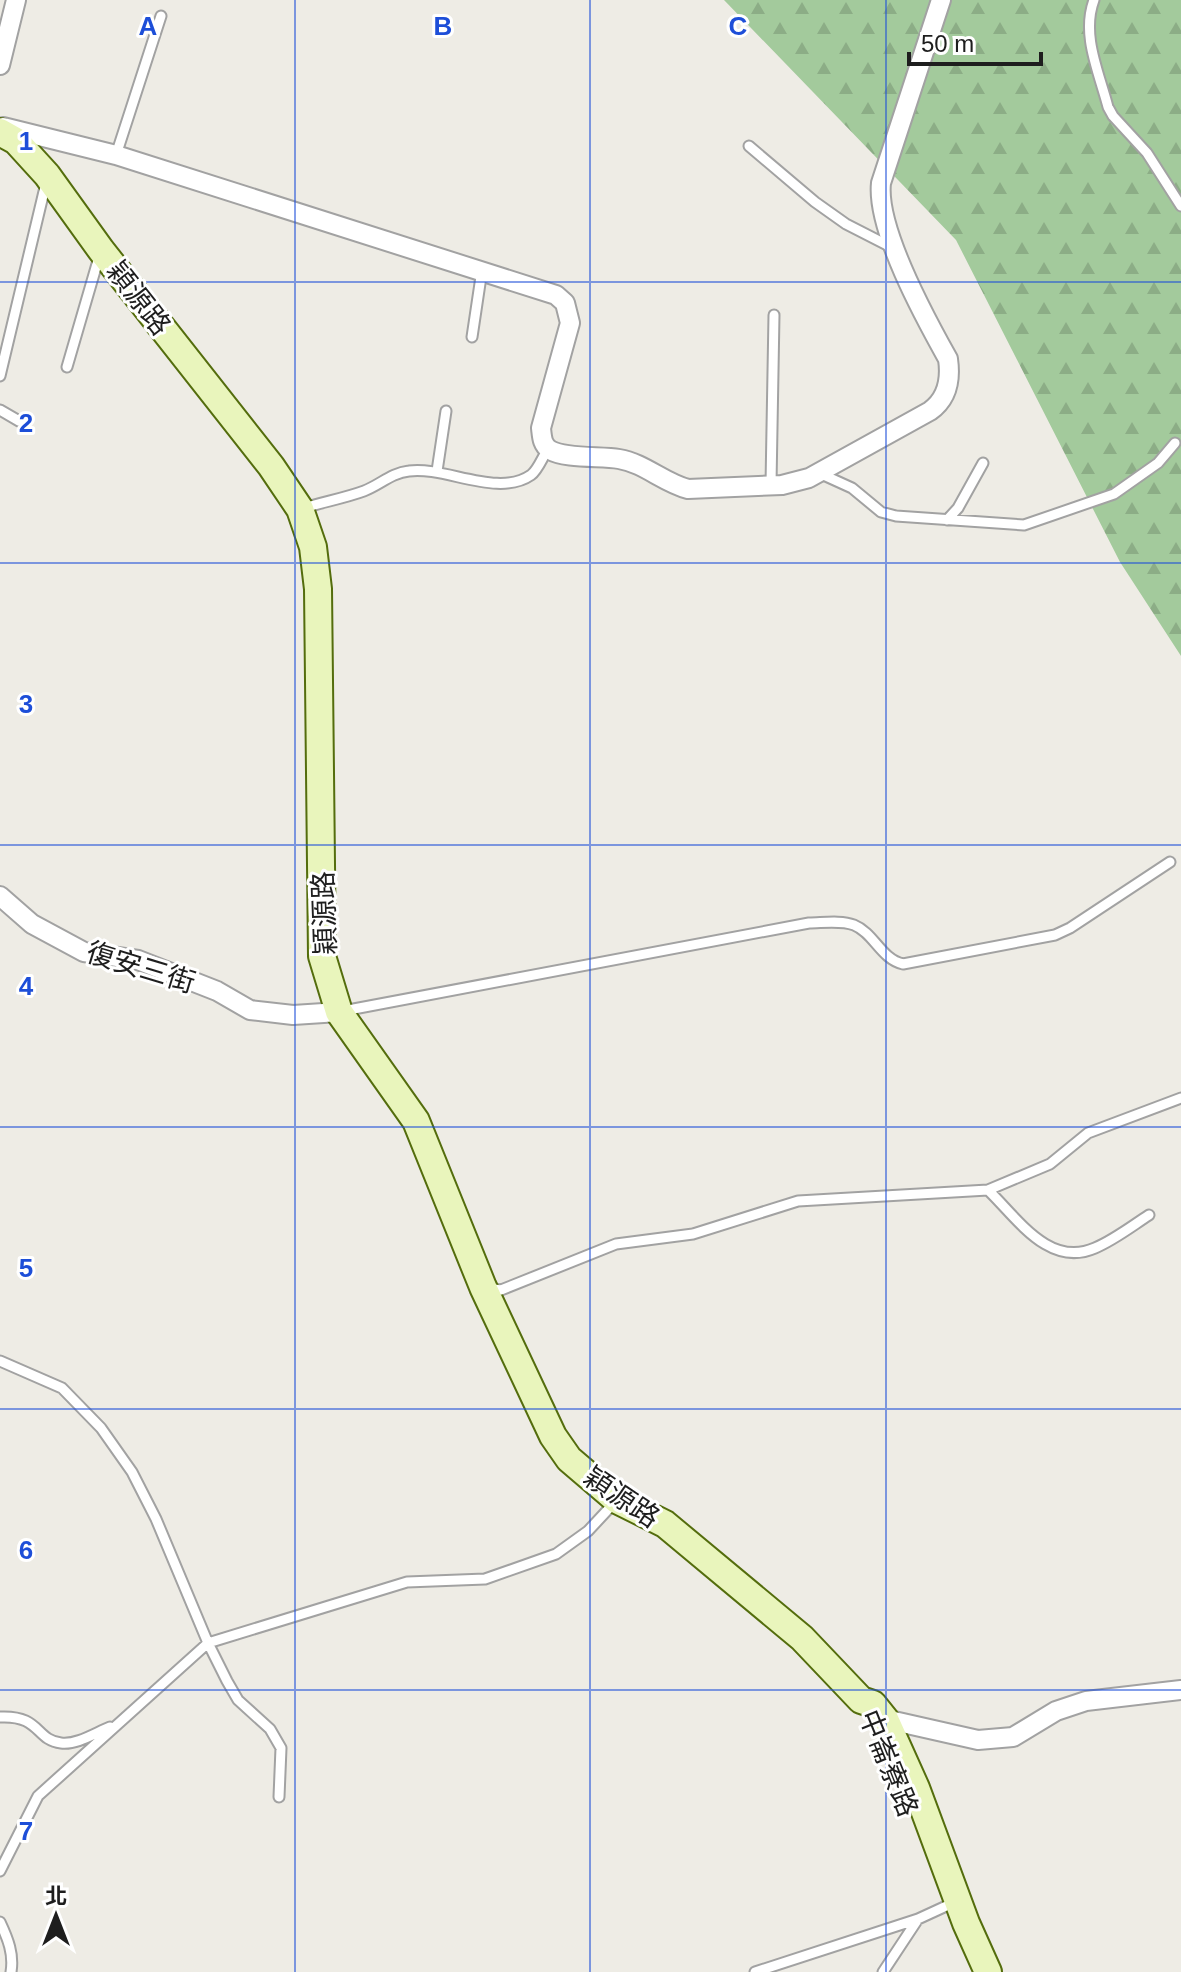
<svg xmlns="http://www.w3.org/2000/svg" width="1181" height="1972" font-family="Arial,'Noto Sans TC',sans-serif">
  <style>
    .forest { fill: url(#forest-firs) }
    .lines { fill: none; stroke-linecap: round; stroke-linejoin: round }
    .lane-casing { stroke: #a2a2a2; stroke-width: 13 }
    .street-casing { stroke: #a2a2a2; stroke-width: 22 }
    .secondary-casing { stroke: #546d0d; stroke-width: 30 }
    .lane { stroke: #fff; stroke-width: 9 }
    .street { stroke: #fff; stroke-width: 18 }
    .secondary { stroke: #e9f5bc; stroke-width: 26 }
    .grid { fill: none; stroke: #1d4ed8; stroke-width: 2; stroke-opacity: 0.55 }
    .labels { text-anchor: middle; stroke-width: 6; stroke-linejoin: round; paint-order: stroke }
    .street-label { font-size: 28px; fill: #1e1e1e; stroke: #fff }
    .grid-label { font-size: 26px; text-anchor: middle; font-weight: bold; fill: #1d4ed8; stroke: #fff; stroke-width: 6; stroke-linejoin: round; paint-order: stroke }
  </style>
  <defs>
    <pattern id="forest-firs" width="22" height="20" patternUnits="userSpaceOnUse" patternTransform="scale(2)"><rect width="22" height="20" fill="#a3ca9c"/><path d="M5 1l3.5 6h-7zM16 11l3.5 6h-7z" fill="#8cad86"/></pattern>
  </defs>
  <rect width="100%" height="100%" fill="#eeece5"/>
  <path class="forest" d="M724,0H1181V656L1120,562L956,240Z"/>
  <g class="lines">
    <defs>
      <path id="lane" d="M1094,0C1081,35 1099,72 1108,107L1113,116L1147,153L1181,206
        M749,146L815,202L846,224L891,247
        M116,155L161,16
        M472,337L482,270
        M67,367L99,257
        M0,376L46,183
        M0,410L19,421
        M437,471L446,411
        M819,473L852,488L881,512L896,516L1024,525L1114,494L1158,463L1175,443
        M771,484L774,315
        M304,508C323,502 345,498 364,491C380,485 391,473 409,471C445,466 498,498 531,475C538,470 543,456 548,449
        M947,520L958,508L983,463
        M343,1011L809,923C822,923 841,920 854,925C874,933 881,959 903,964L1055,935L1070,928L1170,862
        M988,1190C1018,1219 1049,1268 1095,1248C1114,1240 1132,1226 1149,1215
        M487,1288L501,1290L616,1244L693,1234L798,1201L988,1190L1050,1164L1088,1133L1181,1098
        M0,1361L62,1388L101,1428L132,1472L156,1519L208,1643L227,1681L238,1700L270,1729L281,1748L279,1797
        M0,1717C41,1715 35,1740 61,1743C77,1745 95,1733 110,1727
        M0,1871L38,1796L208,1643L407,1582L485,1579L556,1554L588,1531L615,1502
        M0,1922C8,1939 14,1954 11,1972
        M755,1972L918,1919L955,1902
        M883,1972L918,1919"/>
      <path id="street" d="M0,65L16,0
        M3,127L116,155L556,295L565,303L570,323L541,428C542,437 542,445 550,450C565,459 601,456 619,459C644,463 664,483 688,489L782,485L809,478L930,411C947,399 951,380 948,359C925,318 876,229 881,183L941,0
        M0,896L32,924L84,952L138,960L217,991L250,1010L293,1015L339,1012
        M885,1719L978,1740L1013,1737L1056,1711L1086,1701L1181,1690"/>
      <path id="secondary" d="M0,132L16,141L47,175L101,250L271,466L300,509L313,547L318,589L322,956L339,1012L416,1121L483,1287L553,1436L569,1459L617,1500L665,1524L802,1638L861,1700L873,1704L885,1719L916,1788L966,1923L988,1972"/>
    </defs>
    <use href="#lane" class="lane-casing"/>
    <use href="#street" class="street-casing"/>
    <use href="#secondary" class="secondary-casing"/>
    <use href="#lane" class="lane"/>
    <use href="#street" class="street"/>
    <use href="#secondary" class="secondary"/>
  </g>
  <path class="grid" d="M295,0V1972M590,0V1972M886,0V1972M0,282H1181M0,563H1181M0,845H1181M0,1127H1181M0,1409H1181M0,1690H1181"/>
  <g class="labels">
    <g class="street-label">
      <text transform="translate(139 298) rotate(52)" y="10">穎源路</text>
      <text transform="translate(324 913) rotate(-92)" y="10">穎源路</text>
      <text transform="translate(141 967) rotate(17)" y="10">復安三街</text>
      <text transform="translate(622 1497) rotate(34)" y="10">穎源路</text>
      <text transform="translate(889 1763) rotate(68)" y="10">中崙寮路</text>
    </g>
  </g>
  <g class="grid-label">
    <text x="148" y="35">A</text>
    <text x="443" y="35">B</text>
    <text x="738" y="35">C</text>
    <text x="26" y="150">1</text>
    <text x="26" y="432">2</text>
    <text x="26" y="713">3</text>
    <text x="26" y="995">4</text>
    <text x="26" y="1277">5</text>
    <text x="26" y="1559">6</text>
    <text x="26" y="1840">7</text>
  </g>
  <g transform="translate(56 1916)" stroke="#ffffff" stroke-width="6" paint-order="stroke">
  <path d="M0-6L14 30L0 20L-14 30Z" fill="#1e1e1e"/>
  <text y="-12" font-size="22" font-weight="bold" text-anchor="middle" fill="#1e1e1e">北</text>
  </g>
  <path d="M909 52v12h132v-12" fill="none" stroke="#1e1e1e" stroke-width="4"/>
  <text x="921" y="52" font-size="24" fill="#1e1e1e" stroke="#ffffff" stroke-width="6" paint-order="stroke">50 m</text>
</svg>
